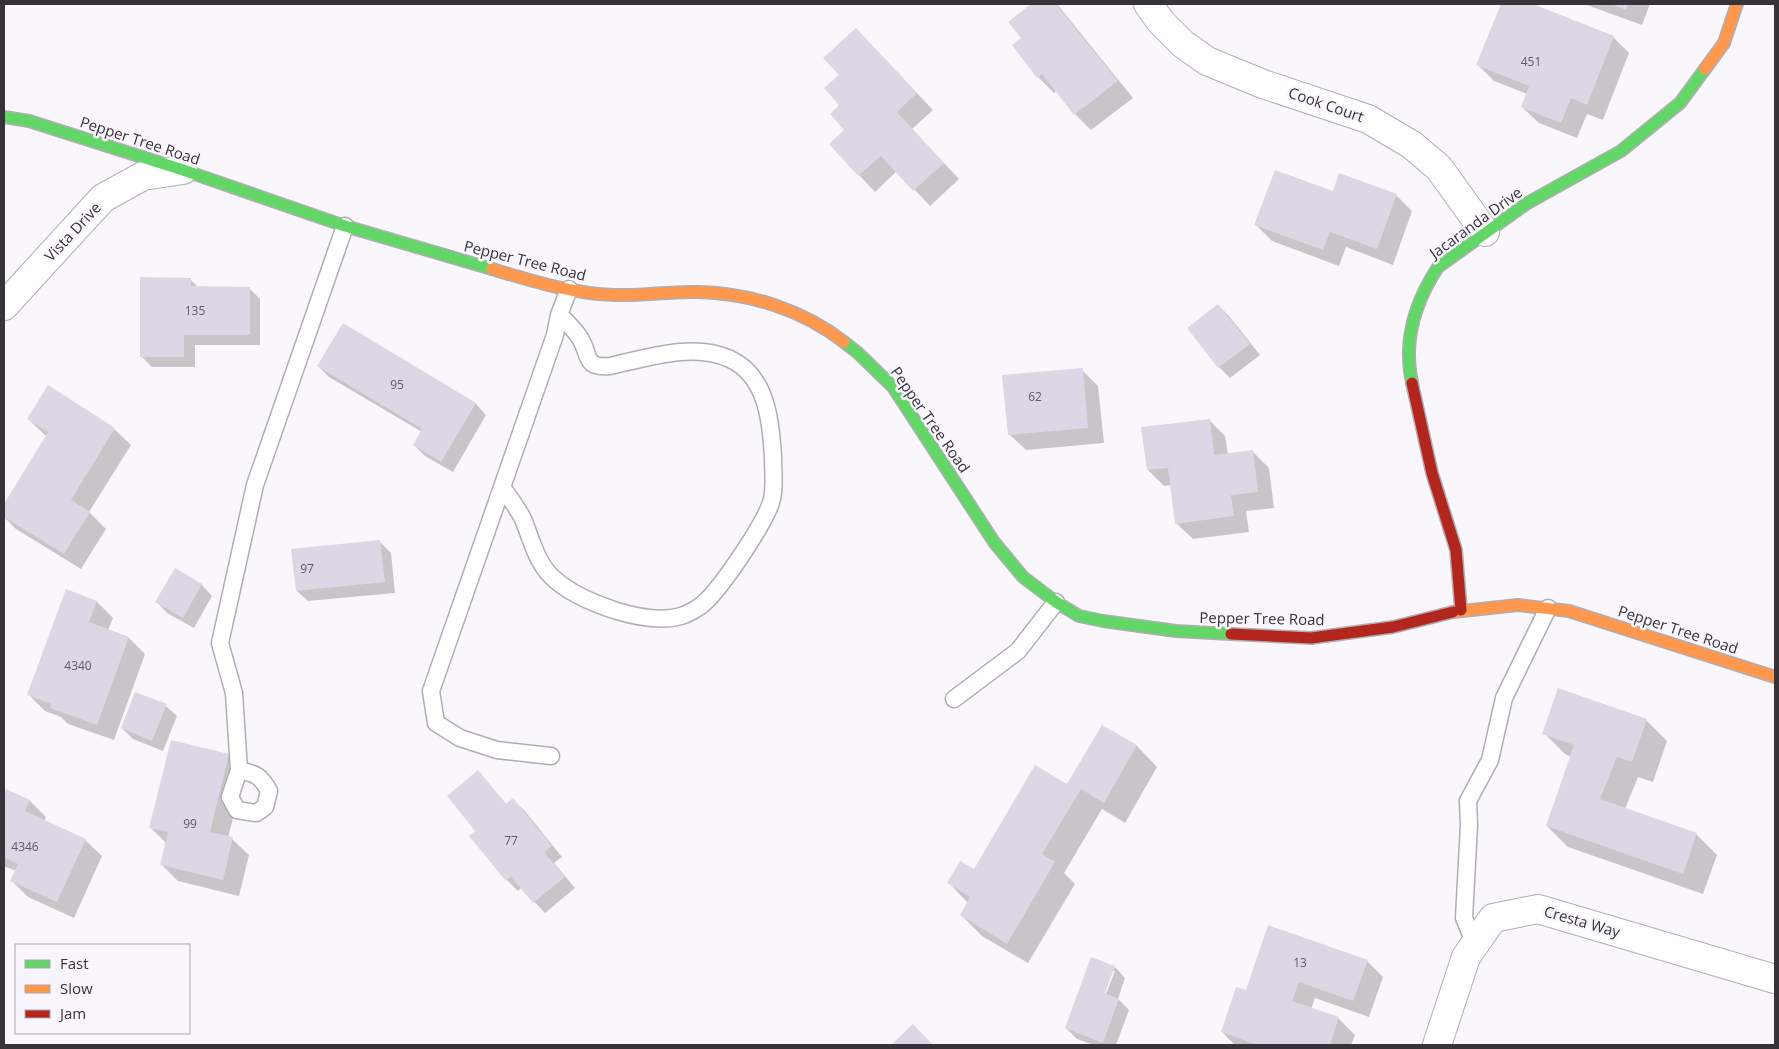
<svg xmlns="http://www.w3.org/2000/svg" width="1779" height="1049" font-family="'Open Sans',sans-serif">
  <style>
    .shadow { fill: #0003; fill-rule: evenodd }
    .building { fill: #ddd6e4 }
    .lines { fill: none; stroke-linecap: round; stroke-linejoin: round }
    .lane-casing { stroke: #b0aeb3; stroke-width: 19 }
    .street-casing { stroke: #b0aeb3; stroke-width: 30 }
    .fast-casing { stroke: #b0aeb3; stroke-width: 14 }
    .slow-casing { stroke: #b0aeb3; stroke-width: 14 }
    .jam-casing { stroke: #b0aeb3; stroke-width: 14 }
    .lane { stroke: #fefefe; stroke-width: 16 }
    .street { stroke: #fefefe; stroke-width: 28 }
    .fast { stroke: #63d668; stroke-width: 11 }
    .slow { stroke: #ff974d; stroke-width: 11 }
    .jam { stroke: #b3261e; stroke-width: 11 }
    .labels { text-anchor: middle; stroke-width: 5; stroke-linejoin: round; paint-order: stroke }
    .number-label { font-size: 12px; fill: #605c65 }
    .street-label { font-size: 15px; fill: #37333b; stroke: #f9f5fd }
  </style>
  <rect width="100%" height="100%" fill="#f9f7fb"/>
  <path class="shadow" d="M1033,4H1057L1133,98L1091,130L1075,114L1057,91L1054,93L1038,77L1023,38L1010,22Z
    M1502,4H1529L1613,37L1629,53L1603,120L1587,114L1577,138L1539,123L1522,107L1527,94L1494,81L1478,65Z
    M1584,4H1650L1642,25Z
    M856,29L933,110L912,129L959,179L930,206L897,171L875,192L830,144L846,130L841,105V75Z
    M1334,192L1396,195L1412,211L1393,265L1346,247L1339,266L1272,241L1256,225Z
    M190,279L199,288H249L260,299V345H195V367H152L141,356Z
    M1218,305L1229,316L1260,355L1230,378L1219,367L1188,328Z
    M343,325L476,404L486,415L453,472L425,456L414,445L422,432L329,377L318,366Z
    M1082,370L1098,386L1104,443L1026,450L1009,434Z
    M48,387L114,429L131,445L89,512L106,529L81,569L16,529L4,517V506L47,437L28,419Z
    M1209,420L1225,436L1228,455L1253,452L1269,468L1274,508L1246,511L1249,532L1193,539L1176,523L1172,485L1164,486L1148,470Z
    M380,542L391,553L395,593L308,601L297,591Z
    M175,570L202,585L212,596L194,628L167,613L157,602Z
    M67,591L97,602L113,618L108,630L129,638L145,654L114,740L68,724L61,717L45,711L29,695Z
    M166,706L177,716L163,751L133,739L122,728Z
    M1646,720L1667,741L1653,782L1638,777L1625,809L1696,834L1717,855L1703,894L1568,847L1547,826L1571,757L1565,754L1544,733Z
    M1102,726L1137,746L1157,767L1125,823L1102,809L1064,873L1075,884L1028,963L982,936L961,915L968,903L949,883L974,870L1067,785Z
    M228,755L245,771L228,838L232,839L249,855L239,896L178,881L161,864L167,844L151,828Z
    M478,771L507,805L513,800L524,810L562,857L554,863L575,888L545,913L521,888L518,891L507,880L477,831Z
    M7,791L30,801L46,817L44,821L85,840L102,856L74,918L28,897L12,881L16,871L4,866V798Z
    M1367,961L1383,977L1369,1017L1315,998L1311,1009L1339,1019L1355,1035L1351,1045H1235L1222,1032L1247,991Z
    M1115,967L1125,978L1118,999L1129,1010L1116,1045H1094L1077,1039L1066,1028ZM1112,971H1115L1104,999H1102Z"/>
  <path class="building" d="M1031,4H1056L1118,81L1074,115L1042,74L1037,78L1012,45L1021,38L1008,22Z
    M1501,4H1533L1614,36L1587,105L1571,98L1561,123L1521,107L1529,86L1476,65Z
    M1611,4H1628L1626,10Z
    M856,28L917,93L897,112L944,163L913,191L881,156L858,176L829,144L844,130L830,114L839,105L824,88L839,75L823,58Z
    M1275,170L1333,191L1339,173L1397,194L1377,249L1330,232L1323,250L1254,225Z
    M140,277L191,278V286L250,287V335H184V357H140Z
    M1218,304L1250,344L1218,368L1187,328Z
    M343,323L476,403L441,462L413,445L422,429L317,366Z
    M1083,368L1088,428L1008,435L1002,375Z
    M48,385L115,428L71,500L90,512L64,554L4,517V504L48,432L27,419Z
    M1210,419L1214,455L1253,450L1258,492L1231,495L1234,516L1175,524L1168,468L1147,470L1141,427Z
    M380,540L385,582L296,591L291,549Z
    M175,568L202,584L183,618L155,602Z
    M66,589L97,601L89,622L129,637L97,725L50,708L51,704L27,695Z
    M1558,688L1647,719L1632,762L1617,757L1600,799L1697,833L1683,874L1546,826L1574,745L1542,734Z
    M135,692L167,704L152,741L121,728Z
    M1102,725L1137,745L1104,803L1081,789L1042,854L1055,862L1007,944L960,915L970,897L947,883L960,861L974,869L1035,765L1067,784Z
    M171,740L229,754L210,832L233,837L223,880L160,865L168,832L149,828Z
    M478,770L506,804L513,798L552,846L544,852L565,877L533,903L511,877L506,881L469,836L475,831L447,796Z
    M6,789L30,800L25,811L86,839L57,902L10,881L18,864L4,858V795Z
    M1268,925L1368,960L1353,1001L1299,982L1292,1001L1339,1017L1330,1045H1258L1221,1032L1236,987L1246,990Z
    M1091,957L1115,966L1105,993L1119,999L1103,1043L1065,1028Z
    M913,1024L933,1045H891Z"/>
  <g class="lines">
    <defs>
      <path id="lane" d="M502,487C509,497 517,507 523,519C531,538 536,561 551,576C568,593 595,604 617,611C637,617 661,622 681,616C688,614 699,608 704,603C721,588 767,521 772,499C775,486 773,471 773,457C771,422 767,376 730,359C694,342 647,358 610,366C583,368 591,356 580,338C574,329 567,322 559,315
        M954,699L1018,651L1056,602
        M551,756L497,750L460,738L436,723L431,691L555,335L559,315L569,289
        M239,770C256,774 260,775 269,791L265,807L256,813L237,810L230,797L239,770L234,693L220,643L255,485L345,226
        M1475,944L1464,918L1469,825L1468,801L1490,760L1504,698L1548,608"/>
      <path id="street" d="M1148,4L1161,22L1183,44L1207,61L1263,84L1368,119L1412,145L1439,168L1485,232
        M4,306L103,198L143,176L183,170
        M1437,1045L1466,957L1493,918L1538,909L1775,979"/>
      <path id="fast" d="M4,117L29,121L183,170L345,226L492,269
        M844,342L858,353L893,387L994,542L1023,577L1056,602L1079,616L1103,621L1176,631L1231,634
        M1412,383C1403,342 1415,302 1438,267L1526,204L1621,151L1680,103L1705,69"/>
      <path id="slow" d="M1705,69L1724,43L1737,4
        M492,269C532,281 573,294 615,295C643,296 671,291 698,292C750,293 803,310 844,342
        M1453,612L1518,605L1569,611L1775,677"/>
      <path id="jam" d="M1412,383L1432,473L1456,550L1461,610
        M1231,634L1311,638L1393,627L1453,612"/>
    </defs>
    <use href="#lane" class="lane-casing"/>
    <use href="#street" class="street-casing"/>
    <use href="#fast" class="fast-casing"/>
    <use href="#slow" class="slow-casing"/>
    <use href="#jam" class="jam-casing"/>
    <use href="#lane" class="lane"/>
    <use href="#street" class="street"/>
    <use href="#fast" class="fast"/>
    <use href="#slow" class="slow"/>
    <use href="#jam" class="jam"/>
  </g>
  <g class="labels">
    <g class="number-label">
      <text x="1531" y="66">451</text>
      <text x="195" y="315">135</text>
      <text x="397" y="389">95</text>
      <text x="1035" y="401">62</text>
      <text x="307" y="573">97</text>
      <text x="78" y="670">4340</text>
      <text x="190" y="828">99</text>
      <text x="511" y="845">77</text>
      <text x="25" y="851">4346</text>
      <text x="1300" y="967">13</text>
    </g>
    <g class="street-label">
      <text transform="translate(1326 105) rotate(19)" y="5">Cook Court</text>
      <text transform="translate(140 141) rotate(18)" y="5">Pepper Tree Road</text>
      <text transform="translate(1476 223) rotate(-36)" y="5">Jacaranda Drive</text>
      <text transform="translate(73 232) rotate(-47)" y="5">Vista Drive</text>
      <text transform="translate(525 261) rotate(14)" y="5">Pepper Tree Road</text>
      <text transform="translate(930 420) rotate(55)" y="5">Pepper Tree Road</text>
      <text transform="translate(1262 619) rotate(1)" y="5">Pepper Tree Road</text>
      <text transform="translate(1678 630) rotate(18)" y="5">Pepper Tree Road</text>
      <text transform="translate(1582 922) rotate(16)" y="5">Cresta Way</text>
    </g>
  </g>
  <rect width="1779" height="1049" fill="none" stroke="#37333b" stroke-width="10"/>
  <rect x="15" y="944" width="175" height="90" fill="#f9f5fd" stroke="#aba7af"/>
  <rect x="25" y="960" width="25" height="8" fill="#63d668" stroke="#aba7af"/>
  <text x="60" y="969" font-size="15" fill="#37333b">Fast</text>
  <rect x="25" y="985" width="25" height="8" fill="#ff974d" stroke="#aba7af"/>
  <text x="60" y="994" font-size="15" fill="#37333b">Slow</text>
  <rect x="25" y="1010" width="25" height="8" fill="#b3261e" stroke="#aba7af"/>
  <text x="60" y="1019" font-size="15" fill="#37333b">Jam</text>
</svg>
